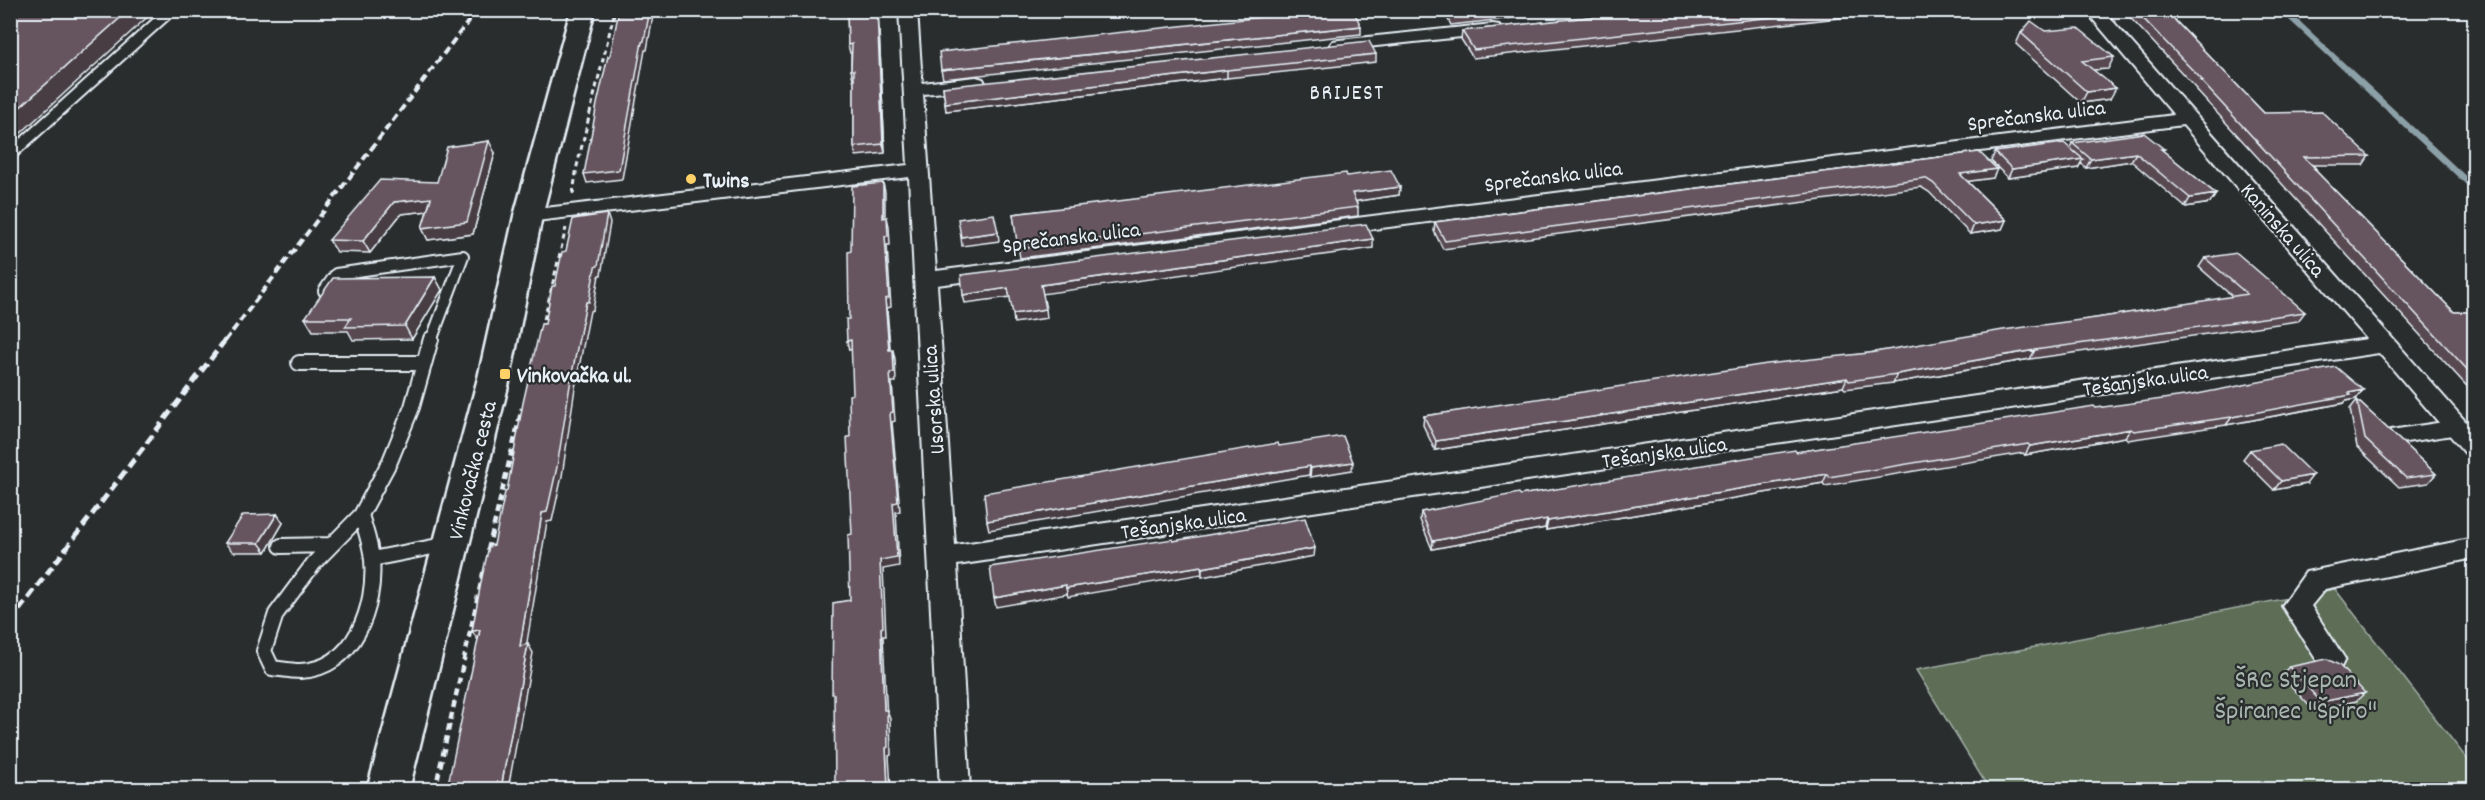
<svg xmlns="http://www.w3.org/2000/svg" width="2485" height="800" font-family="Dekko,sans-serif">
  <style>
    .green { fill: #5d6d56; stroke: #a2afa7; stroke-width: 1.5 }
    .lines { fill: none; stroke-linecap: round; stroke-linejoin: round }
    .stream { stroke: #8ca0a8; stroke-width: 6 }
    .service-far1-casing { stroke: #e8f1f8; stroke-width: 14 }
    .service-casing { stroke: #e8f1f8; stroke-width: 18 }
    .minor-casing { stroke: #e8f1f8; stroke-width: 4 }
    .secondary-casing { stroke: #e8f1f8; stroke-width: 5 }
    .path-far1 { stroke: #e8f1f8; stroke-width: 3; stroke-dasharray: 5 4; stroke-linecap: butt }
    .path { stroke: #e8f1f8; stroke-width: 4.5; stroke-dasharray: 7 5; stroke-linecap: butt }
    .service-far1 { stroke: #2a2d2e; stroke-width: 10 }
    .service { stroke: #2a2d2e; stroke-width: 14 }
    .minor { fill: #2a2d2e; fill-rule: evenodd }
    .secondary { fill: #2a2d2e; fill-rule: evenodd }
    .rail-far1 { stroke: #e8f1f8; stroke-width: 4; stroke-dasharray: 8 4; stroke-linecap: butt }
    .rail { stroke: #e8f1f8; stroke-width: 5; stroke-dasharray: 10 5; stroke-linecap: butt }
    .wall { fill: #584951; stroke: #e8f1f8; stroke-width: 1.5 }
    .shaded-wall { fill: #473c42; stroke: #e8f1f8; stroke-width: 1.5 }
    .building { fill: #66555e; stroke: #e8f1f8; stroke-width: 1.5 }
    .poi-dot { fill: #ffd166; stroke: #2a2d2e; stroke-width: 2 }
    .labels { text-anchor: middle; stroke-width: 4.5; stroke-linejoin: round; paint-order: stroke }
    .far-quarter-label { font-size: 22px; letter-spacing: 1.5px; fill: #e8f1f8; stroke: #2a2d2e }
    .street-label { font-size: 22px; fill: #e8f1f8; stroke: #2a2d2e }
    .poi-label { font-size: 22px; font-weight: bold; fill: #e8f1f8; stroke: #2a2d2e; text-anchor: start }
    .near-park-label { font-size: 27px; fill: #a9b6af; stroke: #2a2d2e }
  </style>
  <rect width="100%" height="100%" fill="#2a2d2e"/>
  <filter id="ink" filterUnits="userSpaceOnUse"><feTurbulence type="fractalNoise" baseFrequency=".0167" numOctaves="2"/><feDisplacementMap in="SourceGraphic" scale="12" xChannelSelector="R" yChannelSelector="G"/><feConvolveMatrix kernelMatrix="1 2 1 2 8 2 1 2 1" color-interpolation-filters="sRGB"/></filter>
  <g filter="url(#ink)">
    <path class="green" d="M2335,589L2474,768V789H1989L1916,670Z"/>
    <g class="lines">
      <path class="stream" d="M2283,10L2474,188"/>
      <defs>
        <path id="service-far1" d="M10,155L171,10
          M324,291L336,274L463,256L431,341"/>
        <path id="service" d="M299,363H424
          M2392,437L2458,427
          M361,515L390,461L412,407L431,339
          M361,515C365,529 371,545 372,560C376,606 355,669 300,671C291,671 281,669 272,668L264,651L276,614L314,563Z
          M281,546L331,545
          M372,559L448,544"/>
        <path id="minor" d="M899,10H917L922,83L976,77L983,79L985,83L983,87L976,89L923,94L936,271L2174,115L2085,10H2103L2474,431V456L2465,453L2379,353L957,565L970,790H940L909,177L528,222L521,220L518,216L521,212L528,210L908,165ZM2183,125L2367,339L955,545L937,285Z
          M1493,24L1499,25L1502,29L1499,33L1339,50L1333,49L1330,45L1333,41L1339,40Z
          M2474,538V558L2325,589L2311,606L2345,659L2341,667L2331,671L2321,667L2282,606L2306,572Z"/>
        <path id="secondary" d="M571,10H595L542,216L510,378L409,790H367L478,378L514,216Z"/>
      </defs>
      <use href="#service-far1" class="service-far1-casing"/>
      <use href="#service" class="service-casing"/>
      <use href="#minor" class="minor-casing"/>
      <use href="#secondary" class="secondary-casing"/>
      <path class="path-far1" d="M573,194L577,166L615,10
        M542,328L566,228"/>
      <path class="path" d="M488,550L522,408
        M435,790L484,569"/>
      <use href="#service-far1" class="service-far1"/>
      <use href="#service" class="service"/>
      <use href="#minor" class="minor"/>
      <use href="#secondary" class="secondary"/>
      <path class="rail-far1" d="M225,341L477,10"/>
      <path class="rail" d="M10,622L226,339"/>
    </g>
    <path class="wall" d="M847,10H878L885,153L856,156L854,147V78L853,79L851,70V53H850L848,45Z
      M1443,10H1584L1451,25Z
      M1652,10H1885L1884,13L1473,58L1461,39L1462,31Z
      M2123,10H2165L2264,113L2369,156L2363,165H2313L2316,169L2315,170L2454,312H2475V395L2196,90L2197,89Z
      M1361,26V34L943,79L941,70Z
      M2045,31L2114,57L2108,69L2094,70L2110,99L2081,103L2016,44L2021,33Z
      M1376,54V62L1227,78L946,111L943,87Z
      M2072,143L2164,149L2162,150L2216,194L2210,203L2185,207L2131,161L2086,168L2081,163L2078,168L2008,178L1991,161L1995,152L2070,148Z
      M1979,152L1993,178L1967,181L2006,220L2002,229L1970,234L1929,192L1921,187L1443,249L1434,231L1435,222Z
      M495,153L473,234L428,240L422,228L427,211L401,214L370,253L337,252L329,240L437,182Z
      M1347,176L1400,187L1399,195L1356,201L1358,207V216L1020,258L1013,214Z
      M2205,258L2305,312L2298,321L2030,359L1893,383L1845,389L1843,387L1435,450L1423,425L1424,416L1869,353L2233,297L2199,267Z
      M435,277L442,290L412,339L353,340L348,331H313L305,318Z
      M2363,390L2356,399L2346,401L2344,403L2226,425L2128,440L2125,437L2025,455L2023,453L1825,486L1823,483L1546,530L1545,528L1432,549L1420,520L1421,512L1520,495L1796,452L2096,408Z
      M2357,400L2436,474L2428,483L2399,487L2357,447L2350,409Z
      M2250,450L2306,484L2274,490L2243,459Z
      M277,514L283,523L266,552H233L225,543Z
      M2289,667L2356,701L2313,710L2281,675Z"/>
    <path class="shaded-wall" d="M129,10H155L10,143V116Z
      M650,10H654L647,50H645L622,179L587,183L584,174L642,42Z
      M877,10H878L885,153L883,144Z
      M1227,70V78L946,111L945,103Z
      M2116,88L2110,99L2081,103L2087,92Z
      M489,141L495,153L473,234L428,240L422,228Z
      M2136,153L2131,161L2086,168L2091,159Z
      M2083,159L2078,168L2008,178L2012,169Z
      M1997,169L1993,178L1956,183L1960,174Z
      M883,183L885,192V226L883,218Z
      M1400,187L1399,195L1351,202L1352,193Z
      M2216,194L2210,203L2185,207L2190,198Z
      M431,198L437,210L401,214L370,253L363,241L394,202Z
      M607,214L610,223L601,275H599L593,310L590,311L575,388L562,476L552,521L547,522L525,654L520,646L542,513L586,302Z
      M887,217L889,226L890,245H887L891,307L887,308L891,359L889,350L885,299V236Z
      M2006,220L2002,229L1970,234L1974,225Z
      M998,232L999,241L962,246L961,237Z
      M1373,239V248L1042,294L1041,285Z
      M435,277L442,290L412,339L405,326Z
      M1008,288L1010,297L965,303L963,295Z
      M1046,309L1047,318L1014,323L1013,314Z
      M851,340L854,349L849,350L847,341Z
      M893,350L895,359L896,382H892L895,421L892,422L900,511L896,512L899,566L883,569L886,636H883L887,719L884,710L881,628L880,560L893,503L890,413V373Z
      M2035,350L2030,359L1893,383L1897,374Z
      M1847,378L1843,387L1435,450L1436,441Z
      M2363,390L2356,399L2346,401L2344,403L2226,425L2232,417Z
      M2131,429L2125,437L2025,455L2030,446Z
      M1353,462L1352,470L1310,477L1311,468Z
      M1310,466L1309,475L989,530L987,521Z
      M1827,474L1823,483L1546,530L1548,521Z
      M2313,475L2306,484L2274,490L2281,481Z
      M277,514L283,523L266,552L259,543Z
      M1547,519L1545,528L1432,549L1433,541Z
      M1315,548L1314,556L1202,577V568Z
      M1201,566L1202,574L1068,597L1066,588Z
      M1066,585L1067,594L996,607L994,598Z
      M480,630L478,640L472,631Z
      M528,644L533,653L508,789H501L504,771Z
      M2365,693L2356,701L2313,710L2321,702Z
      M887,710L890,718L891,755L889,756L891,789H888L886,748Z"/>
    <path class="building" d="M10,10H129L10,116Z
      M619,10H650L644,41L642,42L619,170L584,174L597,104L608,56H610Z
      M847,10H877L883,144L854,147V70H851L852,44L848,45Z
      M1327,10H1353L1361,26L941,70L939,52Z
      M1449,10H1508L1452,16Z
      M1652,10H1838L1474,50L1462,31Z
      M2135,10H2165L2264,113L2322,112L2369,156L2304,157L2316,169H2314L2454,312H2475V334H2473L2475,335V378L2201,81H2203Z
      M2031,21L2045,31L2078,28L2114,57L2082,61L2116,88L2087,92L2021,33Z
      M1369,41L1376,54L1227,70L945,103L943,87Z
      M2144,133L2164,149H2161L2216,194L2190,198L2136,153L2091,159L2072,143Z
      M489,141L467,222L422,228L431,198L394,202L363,241L329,240L380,180L437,182L447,147Z
      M2064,143L2083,159L2012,169L1995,152Z
      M1979,152L1997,169L1960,174L2006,220L1974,225L1933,183L1925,178L1445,241L1435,222Z
      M1391,170L1400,187L1352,193L1358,207L1018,249L1013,214L1346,173L1347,176Z
      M883,183V218L887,217L888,236H885L889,298L885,299L889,350H893L894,373H890L893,412L890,413L898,502L893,503L897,557L880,560L883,627L881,628L884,710H887L888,747L886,748L888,789H833V783H835L834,694H832L833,603L850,600L848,535L852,534L847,437H850L849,395L853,394L851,340L847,341L846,319H849L848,252L851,251L852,186Z
      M607,214L598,266L595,267L589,302H586L571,379L557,467L547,512L542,513L520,646L528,644L504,771L501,789H447L480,630L472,631L482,577L489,546L494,545L505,492L507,491L523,403L541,324H545L552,286H555L562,252L566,251L573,219Z
      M994,214L998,232L961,237L958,219Z
      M1366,224L1373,239L1041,285L1046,309L1013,314L1008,288L963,295L961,275Z
      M2237,253L2305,312L2035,350L1897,374L1849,381L1847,378L1436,441L1424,416L1767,364L1869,353L2003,330L2096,318L2247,294L2205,258Z
      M435,277L405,326L345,327L351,318H305L333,278Z
      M2336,367L2363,390L2349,393L2351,395L2232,417L2134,431L2131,429L2030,446L2028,444L1829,477L1827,474L1548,521L1547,519L1433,541L1421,512L1519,493L1520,495L1795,450L1796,452L2094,406L2096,408L2192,395Z
      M2357,400L2436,474L2406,478L2365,439Z
      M1343,436L1353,462L1311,468L1310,466L987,521L984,493L1278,443L1279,446Z
      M2281,444L2313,475L2281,481L2250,450Z
      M277,514L259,543H225L243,515Z
      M1305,518L1315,548L1202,568L1201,566L1066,588V585L994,598L990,567L1173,539V541Z
      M2327,659L2339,665L2365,693L2321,702L2289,667Z"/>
  </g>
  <g class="poi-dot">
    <circle cx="691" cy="179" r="6"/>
    <rect x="499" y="368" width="12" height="12" rx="3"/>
  </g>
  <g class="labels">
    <g class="far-quarter-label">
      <text x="1347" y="99">BRIJEST</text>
    </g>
    <g class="street-label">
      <text transform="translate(2036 114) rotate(-7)" y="8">Sprečanska ulica</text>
      <text transform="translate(1553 175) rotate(-7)" y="8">Sprečanska ulica</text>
      <text transform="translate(2284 229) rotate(49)" y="8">Kaninska ulica</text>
      <text transform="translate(1071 236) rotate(-7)" y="8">Sprečanska ulica</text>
      <text transform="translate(2145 379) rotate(-8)" y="8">Tešanjska ulica</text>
      <text transform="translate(932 400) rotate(-94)" y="8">Usorska ulica</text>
      <text transform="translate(1664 451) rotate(-8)" y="8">Tešanjska ulica</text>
      <text transform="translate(471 470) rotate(-76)" y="8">Vinkovačka cesta</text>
      <text transform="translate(1183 522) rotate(-8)" y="8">Tešanjska ulica</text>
    </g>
    <g class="poi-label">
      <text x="703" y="187">Twins</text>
      <text x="517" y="382">Vinkovačka ul.</text>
    </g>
    <g class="near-park-label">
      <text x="2296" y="687">ŠRC Stjepan<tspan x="2296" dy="31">Špiranec "Špiro"</tspan></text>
    </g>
  </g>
  <rect width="2485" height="800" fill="none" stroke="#2a2d2e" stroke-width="36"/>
  <rect x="18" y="18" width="2449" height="764" fill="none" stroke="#e8f1f8" stroke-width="2" filter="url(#ink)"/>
</svg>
